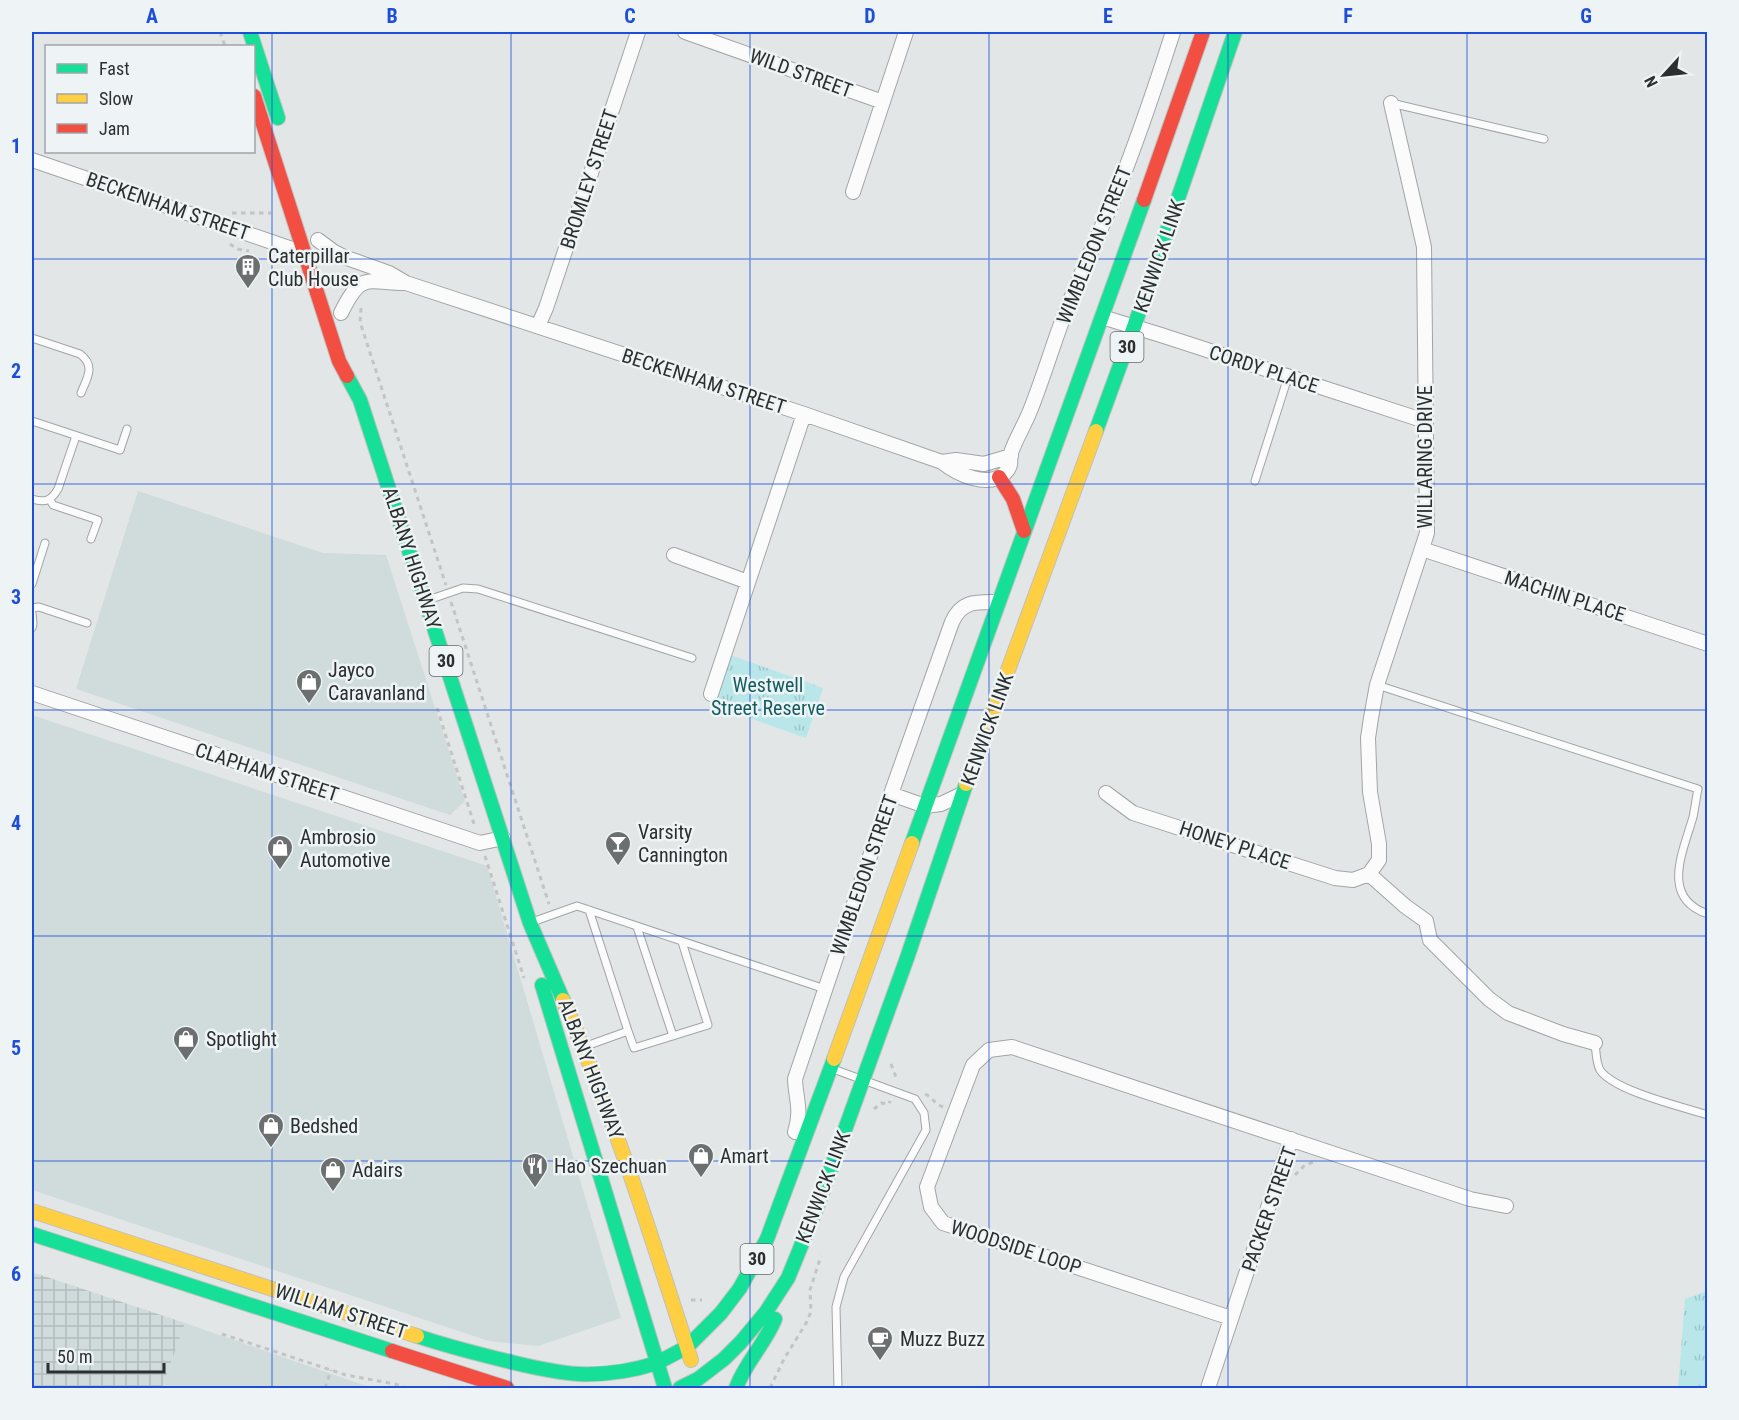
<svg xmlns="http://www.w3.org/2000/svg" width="1739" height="1420" font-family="'Roboto Condensed',sans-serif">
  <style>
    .built { fill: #d0dbdb }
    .industrial { fill: url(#industrial-grid) }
    .park { fill: url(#park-tufts) }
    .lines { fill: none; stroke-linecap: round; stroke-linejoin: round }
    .lane-casing { stroke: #a2a5a5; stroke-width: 9 }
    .street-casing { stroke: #a2a5a5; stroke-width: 16 }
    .fast-casing { stroke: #bfc1c1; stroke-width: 16 }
    .slow-casing { stroke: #bfc1c1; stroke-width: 16 }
    .jam-casing { stroke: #bfc1c1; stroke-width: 16 }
    .path { stroke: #c3c4c4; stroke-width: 3; stroke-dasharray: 4.5 4.5; stroke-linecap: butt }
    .lane { stroke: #fbfbfb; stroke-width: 7 }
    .street { stroke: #fbfbfb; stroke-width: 14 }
    .fast { stroke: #16e098; stroke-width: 14 }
    .slow { stroke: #ffcf43; stroke-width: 14 }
    .jam { stroke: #f24e42; stroke-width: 14 }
    .grid { fill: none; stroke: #1d4ed8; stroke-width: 1.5; stroke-opacity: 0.55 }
    .labels { text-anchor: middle; stroke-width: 5; stroke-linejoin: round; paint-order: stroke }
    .shield { fill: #eef4f5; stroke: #666a6a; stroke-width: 1.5 }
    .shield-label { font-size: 18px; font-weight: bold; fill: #2c2f2f }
    .street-label { font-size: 20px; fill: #2c2f2f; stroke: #eef4f5 }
    .poi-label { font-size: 20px; fill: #2c2f2f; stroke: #eef4f5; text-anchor: start }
    .park-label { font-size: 20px; fill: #155d61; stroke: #eef4f5 }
    .neatline { fill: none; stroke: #1d4ed8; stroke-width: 2 }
    .grid-label { font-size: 20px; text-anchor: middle; font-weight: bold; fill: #1d4ed8 }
  </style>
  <defs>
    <pattern id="industrial-grid" width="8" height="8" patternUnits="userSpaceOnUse" patternTransform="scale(1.5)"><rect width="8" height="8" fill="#d0dbdb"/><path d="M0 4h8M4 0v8" fill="none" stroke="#b3bcbc"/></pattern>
    <pattern id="park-tufts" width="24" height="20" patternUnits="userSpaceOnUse" patternTransform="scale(1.5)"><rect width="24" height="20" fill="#b8e6e9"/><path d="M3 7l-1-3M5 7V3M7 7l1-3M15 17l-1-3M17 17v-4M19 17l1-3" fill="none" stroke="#9ec6c8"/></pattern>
  </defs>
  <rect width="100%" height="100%" fill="#e2e6e6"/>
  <path class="built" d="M138,491L323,553L386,555L465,801L450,815L76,689Z
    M32,715L487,866L621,1318L538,1346L489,1341L32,1190Z
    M185,1323L372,1388H162Z"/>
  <path class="industrial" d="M32,1272L185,1323L162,1388H32Z"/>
  <path class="park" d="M730,655L823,688L806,738L713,705Z
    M1707,1291V1388H1678L1685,1299Z"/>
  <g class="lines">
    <defs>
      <path id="lane" d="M1391,103L1544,139
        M32,338L80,354C96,366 87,378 81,393
        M32,421L120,450L127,429
        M1255,481L1288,377
        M32,499C45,503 51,501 58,489L76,436
        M50,500L53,505L98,520L91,539
        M32,584L45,543
        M431,599L463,588L478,589L692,658
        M32,608L39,607L87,623
        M32,613L33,624L32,628
        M1377,685L1698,789C1696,798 1695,808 1693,817C1683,852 1660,898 1708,914
        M589,910L628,1031L589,1045
        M535,921L577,906L825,989
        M637,927L673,1036
        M628,1031L634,1048L708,1025L682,942
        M1595,1043C1596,1050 1596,1063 1600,1070C1614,1091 1683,1107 1708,1115
        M836,1070L915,1099L924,1113L926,1130L844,1277L836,1307L838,1388"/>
      <path id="street" d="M685,32L883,102
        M32,160L304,253
        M853,192L906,32
        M318,240L334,252L344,257L389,273L406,283L804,414L942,462C957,474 988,489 1005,473C1013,465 1009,461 1011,453C1015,440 1025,424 1030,411C1042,381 1051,351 1062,321C1079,277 1099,234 1117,191C1138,139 1156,85 1173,32
        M341,313C361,272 366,282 404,283
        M1102,317L1161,335L1425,421
        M538,326L546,308L638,32
        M942,462L956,460L984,464L1011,456
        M1422,549L1708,644
        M674,555L748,582
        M32,693L480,843L503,838
        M711,694L804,414
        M1106,793L1133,813L1335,878L1353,880L1369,874
        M891,794L925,806L941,804L962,794
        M1369,874L1379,860V844L1370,792L1368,738L1371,718L1377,685L1427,533L1424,247L1391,103
        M1369,874L1405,906L1426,921L1430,940L1489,999L1508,1013L1563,1034L1595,1043
        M795,1132C802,1109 796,1101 795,1079L891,794L952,622C962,600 977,602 998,602
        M1231,1318L943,1223L931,1207L927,1187L973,1065L989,1050L1012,1047L1470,1199L1506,1206
        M1208,1388L1291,1139"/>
      <path id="fast" d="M250,32L278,118
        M347,376L360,400L530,923L563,1000
        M1096,431L1134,327L1235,32
        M912,843L1144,200
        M542,985L665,1388
        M32,1234L392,1351
        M417,1336C449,1347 482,1355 515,1363C536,1368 558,1373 579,1374C605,1375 632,1371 657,1363
        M657,1363L687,1347L721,1313L740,1288L767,1239L834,1059
        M680,1388L698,1379L724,1359L741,1342L766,1312L788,1278L817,1207L907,958L966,784
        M736,1388C745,1363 765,1344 775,1319"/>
      <path id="slow" d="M966,784L1096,431
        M563,1000C614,1117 652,1238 691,1360
        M834,1059L912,843
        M32,1211L417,1336"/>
      <path id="jam" d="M254,96L339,361L347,376
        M1144,200L1203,32
        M999,477L1013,499L1024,531
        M392,1351L507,1388"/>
    </defs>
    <use href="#lane" class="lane-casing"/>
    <use href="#street" class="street-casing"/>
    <use href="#fast" class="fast-casing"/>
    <use href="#slow" class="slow-casing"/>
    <use href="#jam" class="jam-casing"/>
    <path class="path" d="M220,32L225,46
      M232,213H271
      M230,244L237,249L249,251
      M361,308L360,322L446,585
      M451,602L549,904
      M437,708L475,827
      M485,856L524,978
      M891,1064L897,1080
      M925,1094C934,1098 933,1103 943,1107
      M874,1109L881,1103L889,1104L890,1101
      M1295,1175L1305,1165L1314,1162
      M691,1300H702
      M222,1334L346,1375L395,1384L406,1388
      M325,1388L331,1370
      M770,1388L784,1359L808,1320L811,1311L810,1290L821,1256"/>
    <use href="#lane" class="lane"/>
    <use href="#street" class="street"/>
    <use href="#fast" class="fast"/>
    <use href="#slow" class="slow"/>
    <use href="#jam" class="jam"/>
  </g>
  <path class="grid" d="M272,32V1388M511,32V1388M750,32V1388M989,32V1388M1228,32V1388M1467,32V1388M32,259H1708M32,484H1708M32,710H1708M32,936H1708M32,1161H1708"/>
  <defs>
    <symbol id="building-pin" viewBox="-11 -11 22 30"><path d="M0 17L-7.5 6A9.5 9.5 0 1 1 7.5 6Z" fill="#6c6f6f" stroke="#eef4f5"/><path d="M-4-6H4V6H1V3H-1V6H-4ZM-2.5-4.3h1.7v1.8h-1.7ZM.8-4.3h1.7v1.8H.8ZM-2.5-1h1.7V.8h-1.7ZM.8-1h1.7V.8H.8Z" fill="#fff"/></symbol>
    <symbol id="shop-pin" viewBox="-11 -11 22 30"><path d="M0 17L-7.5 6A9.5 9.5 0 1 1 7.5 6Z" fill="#6c6f6f" stroke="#eef4f5"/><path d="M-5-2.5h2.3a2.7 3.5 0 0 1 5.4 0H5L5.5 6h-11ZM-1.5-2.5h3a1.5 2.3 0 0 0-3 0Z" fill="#fff"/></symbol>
    <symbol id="bar-pin" viewBox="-11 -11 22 30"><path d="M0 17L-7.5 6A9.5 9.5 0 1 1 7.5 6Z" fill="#6c6f6f" stroke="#eef4f5"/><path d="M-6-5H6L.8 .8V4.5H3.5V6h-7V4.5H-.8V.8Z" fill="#fff"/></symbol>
    <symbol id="restaurant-pin" viewBox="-11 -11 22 30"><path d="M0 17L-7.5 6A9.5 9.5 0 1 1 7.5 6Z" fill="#6c6f6f" stroke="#eef4f5"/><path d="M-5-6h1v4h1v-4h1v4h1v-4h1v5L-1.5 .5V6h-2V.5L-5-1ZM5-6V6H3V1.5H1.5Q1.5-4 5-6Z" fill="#fff"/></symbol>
    <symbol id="cafe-pin" viewBox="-11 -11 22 30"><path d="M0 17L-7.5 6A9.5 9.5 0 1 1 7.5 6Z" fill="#6c6f6f" stroke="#eef4f5"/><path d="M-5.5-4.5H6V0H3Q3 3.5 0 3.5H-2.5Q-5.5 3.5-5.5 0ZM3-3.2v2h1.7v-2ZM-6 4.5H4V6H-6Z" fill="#fff"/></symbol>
  </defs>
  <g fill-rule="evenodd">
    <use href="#building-pin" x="233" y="252" width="30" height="40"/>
    <use href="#shop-pin" x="294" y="667" width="30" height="40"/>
    <use href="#bar-pin" x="603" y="829" width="30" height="40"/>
    <use href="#shop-pin" x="265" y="833" width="30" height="40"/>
    <use href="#shop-pin" x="171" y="1024" width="30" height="40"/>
    <use href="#shop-pin" x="256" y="1111" width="30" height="40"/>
    <use href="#shop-pin" x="686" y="1141" width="30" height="40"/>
    <use href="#restaurant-pin" x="520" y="1151" width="30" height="40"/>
    <use href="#shop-pin" x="318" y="1155" width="30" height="40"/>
    <use href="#cafe-pin" x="865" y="1324" width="30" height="40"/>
  </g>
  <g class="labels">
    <g class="shield">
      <rect x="1110.5" y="332" width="33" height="30" rx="4.5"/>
      <rect x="429.5" y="646" width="33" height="30" rx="4.5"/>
      <rect x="740.5" y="1244" width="33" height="30" rx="4.5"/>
    </g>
    <g class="shield-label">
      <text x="1127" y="353">30</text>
      <text x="446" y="667">30</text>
      <text x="757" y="1265">30</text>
    </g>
    <g class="street-label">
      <text transform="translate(801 73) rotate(20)" y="7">WILD STREET</text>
      <text transform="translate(589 179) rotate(-72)" y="7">BROMLEY STREET</text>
      <text transform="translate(168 206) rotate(19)" y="7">BECKENHAM STREET</text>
      <text transform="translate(1094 245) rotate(-68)" y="7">WIMBLEDON STREET</text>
      <text transform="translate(1159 256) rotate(-71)" y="7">KENWICK LINK</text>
      <text transform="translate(1264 369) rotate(18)" y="7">CORDY PLACE</text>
      <text transform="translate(704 381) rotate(18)" y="7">BECKENHAM STREET</text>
      <text transform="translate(1425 457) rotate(-90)" y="7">WILLARING DRIVE</text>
      <text transform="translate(412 558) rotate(72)" y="7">ALBANY HIGHWAY</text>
      <text transform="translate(1565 596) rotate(18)" y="7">MACHIN PLACE</text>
      <text transform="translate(987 729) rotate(-70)" y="7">KENWICK LINK</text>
      <text transform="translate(267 772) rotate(18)" y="7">CLAPHAM STREET</text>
      <text transform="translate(1235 845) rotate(18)" y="7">HONEY PLACE</text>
      <text transform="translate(864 875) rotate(-71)" y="7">WIMBLEDON STREET</text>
      <text transform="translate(591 1069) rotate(69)" y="7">ALBANY HIGHWAY</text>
      <text transform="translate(823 1187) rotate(-69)" y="7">KENWICK LINK</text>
      <text transform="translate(1269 1209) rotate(-71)" y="7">PACKER STREET</text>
      <text transform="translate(1016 1247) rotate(18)" y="7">WOODSIDE LOOP</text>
      <text transform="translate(341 1311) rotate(18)" y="7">WILLIAM STREET</text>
    </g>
    <g class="poi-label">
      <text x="268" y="263">Caterpillar<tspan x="268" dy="23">Club House</tspan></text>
      <text x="328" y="677">Jayco<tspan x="328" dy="23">Caravanland</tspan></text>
      <text x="638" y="839">Varsity<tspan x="638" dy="23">Cannington</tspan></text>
      <text x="300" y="844">Ambrosio<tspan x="300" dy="23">Automotive</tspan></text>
      <text x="206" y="1046">Spotlight</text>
      <text x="290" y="1133">Bedshed</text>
      <text x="720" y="1163">Amart</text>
      <text x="554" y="1173">Hao Szechuan</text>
      <text x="352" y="1177">Adairs</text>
      <text x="900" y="1346">Muzz Buzz</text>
    </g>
    <g class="park-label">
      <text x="768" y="692">Westwell<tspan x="768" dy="23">Street Reserve</tspan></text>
    </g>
  </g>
  <rect width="1739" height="1420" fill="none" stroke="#eef4f5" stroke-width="66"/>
  <rect x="45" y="45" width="210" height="108" fill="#eef4f5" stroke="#a0a5a6" stroke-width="1.5"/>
  <rect x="57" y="64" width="30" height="9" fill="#16e098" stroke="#a0a5a6" stroke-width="1.5"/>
  <text x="99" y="75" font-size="18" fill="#2c2f2f">Fast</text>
  <rect x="57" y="94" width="30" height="9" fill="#ffcf43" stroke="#a0a5a6" stroke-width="1.5"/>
  <text x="99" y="105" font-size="18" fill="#2c2f2f">Slow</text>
  <rect x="57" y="124" width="30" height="9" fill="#f24e42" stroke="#a0a5a6" stroke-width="1.5"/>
  <text x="99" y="135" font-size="18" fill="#2c2f2f">Jam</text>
  <g transform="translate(1664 75) rotate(243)" stroke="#eef4f5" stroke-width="4.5" paint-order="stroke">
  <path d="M0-4.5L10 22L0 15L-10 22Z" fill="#2c2f2f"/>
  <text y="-9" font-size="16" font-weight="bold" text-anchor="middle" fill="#2c2f2f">N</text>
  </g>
  <path d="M48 1363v9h116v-9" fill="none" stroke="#2c2f2f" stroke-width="3"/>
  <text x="57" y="1363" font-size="18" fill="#2c2f2f" stroke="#eef4f5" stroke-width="4.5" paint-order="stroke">50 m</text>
  <rect x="33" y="33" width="1673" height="1354" class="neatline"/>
  <g class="grid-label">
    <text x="152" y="23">A</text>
    <text x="392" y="23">B</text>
    <text x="630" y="23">C</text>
    <text x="870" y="23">D</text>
    <text x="1108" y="23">E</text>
    <text x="1348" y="23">F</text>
    <text x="1586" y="23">G</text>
    <text x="16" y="153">1</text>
    <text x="16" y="378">2</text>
    <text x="16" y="604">3</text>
    <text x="16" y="830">4</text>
    <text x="16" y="1055">5</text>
    <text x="16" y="1281">6</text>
  </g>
</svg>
